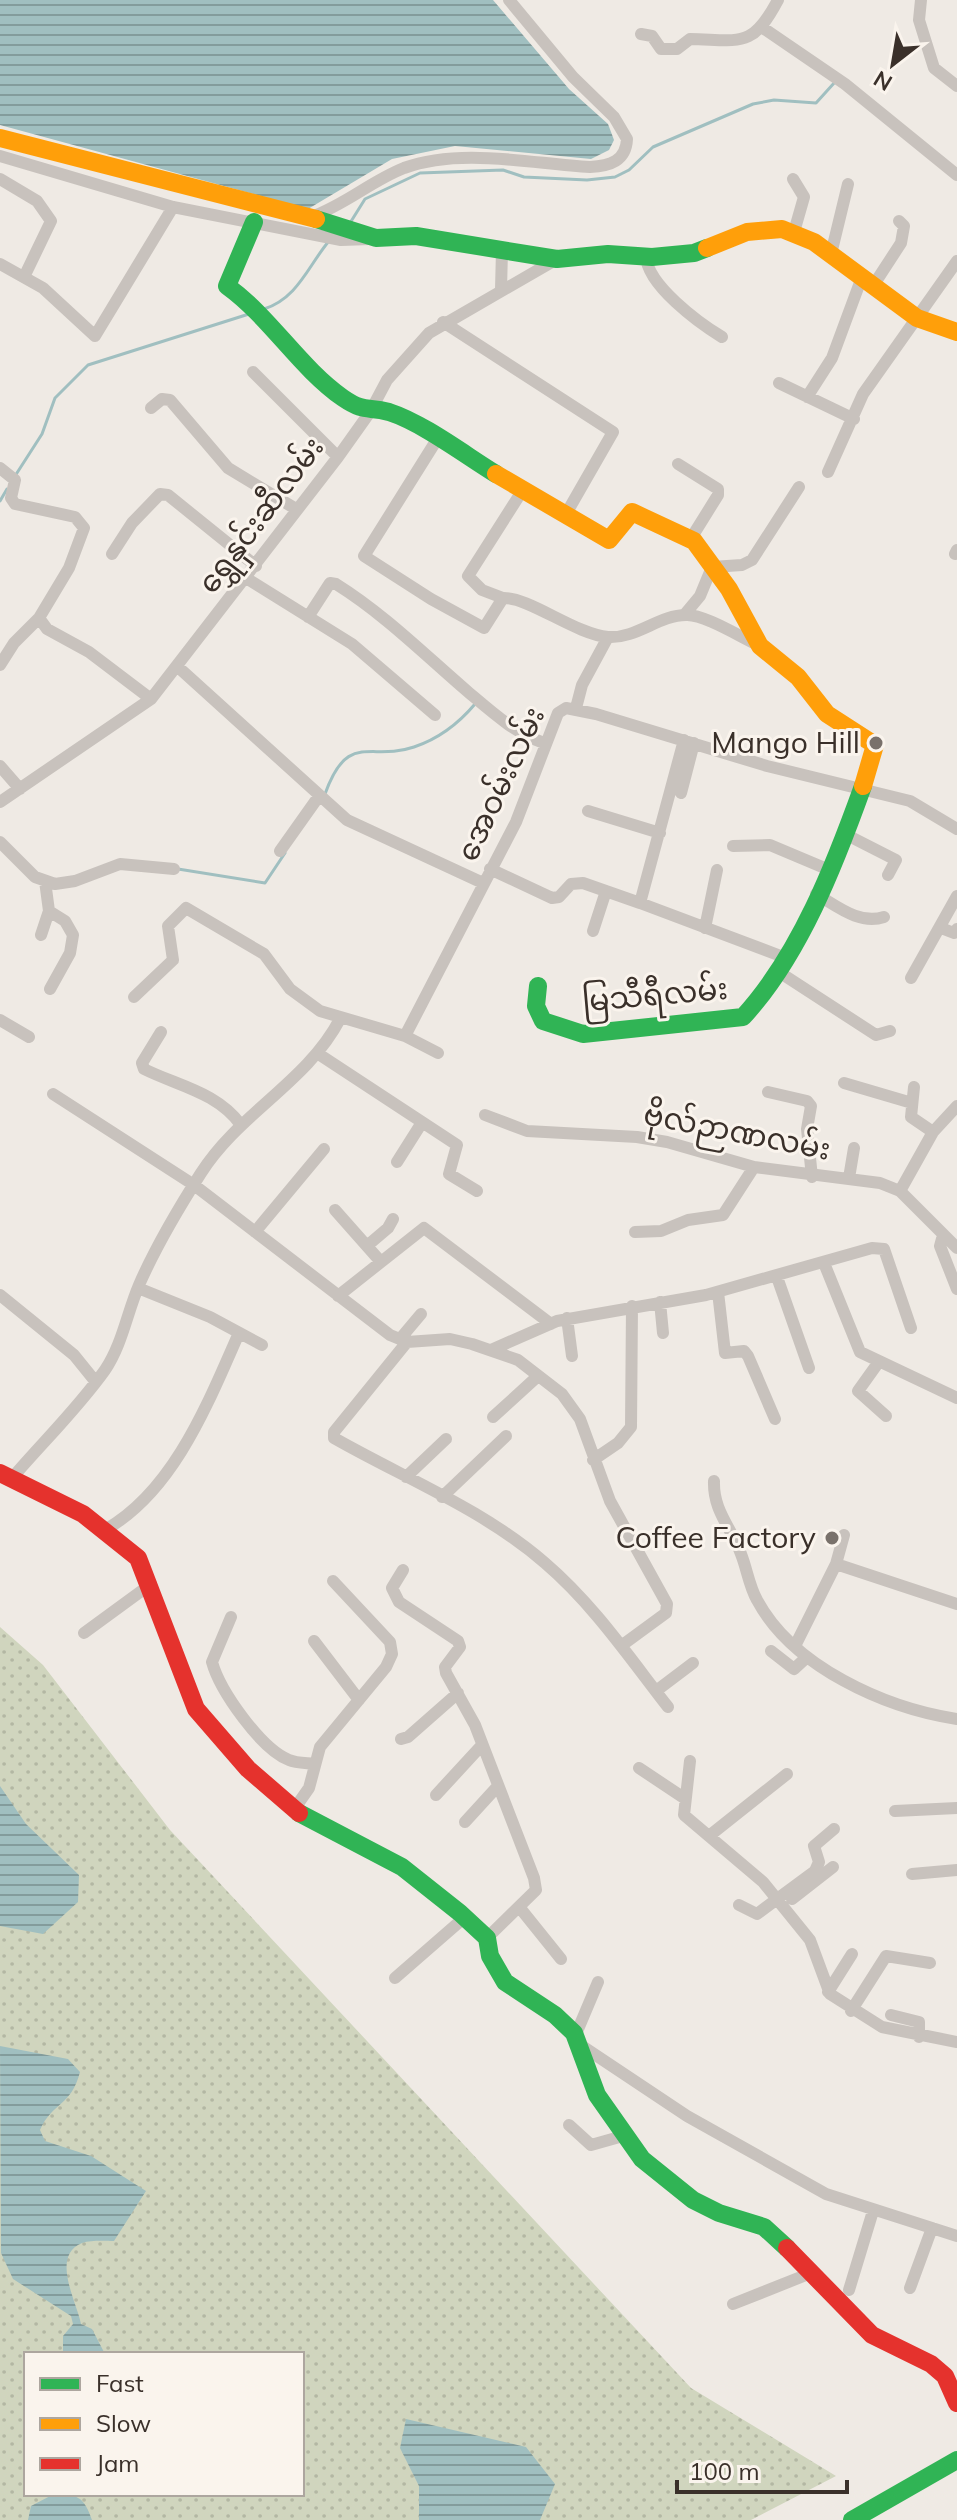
<svg xmlns="http://www.w3.org/2000/svg" width="957" height="2520" font-family="Mulish,'Noto Sans Myanmar',sans-serif">
  <style>
    .grass { fill: url(#grass-dots); fill-rule: evenodd }
    .water { fill: url(#water-rules) }
    .lines { fill: none; stroke-linecap: round; stroke-linejoin: round }
    .stream { stroke: #a0bfc0; stroke-width: 3 }
    .street { stroke: #c8c2bd; stroke-width: 12 }
    .fast { stroke: #30b455; stroke-width: 18 }
    .slow { stroke: #ff9f0a; stroke-width: 18 }
    .jam { stroke: #e5322d; stroke-width: 18 }
    .poi-dot { fill: #79716b; stroke: #faf4ed; stroke-width: 3 }
    .labels { text-anchor: middle; stroke-width: 6; stroke-linejoin: round; paint-order: stroke }
    .street-label { font-size: 30px; fill: #3a302a; stroke: #faf4ed }
    .poi-label { font-size: 30px; fill: #3a302a; stroke: #faf4ed; text-anchor: end }
  </style>
  <defs>
    <pattern id="grass-dots" width="8" height="8" patternUnits="userSpaceOnUse" patternTransform="scale(2)"><rect width="8" height="8" fill="#d0d5be"/><path d="M2 2h.1M6 6h.1" fill="none" stroke="#b3b7a3" stroke-width="1.8" stroke-linecap="round"/></pattern>
    <pattern id="water-rules" width="6" height="5" patternUnits="userSpaceOnUse" patternTransform="scale(2)"><rect width="6" height="5" fill="#a0bfc0"/><path d="M0 2.5h6" fill="none" stroke="#839c9c"/></pattern>
  </defs>
  <rect width="100%" height="100%" fill="#efeae4"/>
  <path class="grass" d="M0,1627L43,1665L170,1830L691,2388L836,2476L751,2520H0ZM26,2354H302V2494H26Z"/>
  <path class="water" d="M0,0H493L569,89L608,124L614,140L609,150L591,159L455,146L392,159L308,209L0,125Z
    M0,1786L26,1824L79,1875L78,1902L43,1934L0,1926Z
    M0,2046L68,2059L80,2072C71,2107 53,2101 40,2130L45,2141L91,2156L146,2191L114,2241C105,2241 91,2240 82,2243C50,2256 77,2302 81,2324L92,2329L105,2354H63V2336L73,2324L71,2316L13,2279L1,2253Z
    M406,2419L526,2447L555,2484L540,2520H419V2486L400,2448Z
    M54,2494C78,2494 84,2497 92,2520H28L31,2506Z"/>
  <g class="lines">
    <path class="stream" d="M350,223L365,199L420,173L503,170L524,177L587,180L615,177L629,170L653,147L753,104L774,100L816,103L835,82
      M264,309C298,298 308,266 329,241
      M15,476L42,434L55,398L88,365L249,314
      M0,501L7,489
      M325,794C348,730 370,762 414,747C438,739 459,723 475,704
      M178,869L265,883L285,853"/>
    <path class="street" d="M921,0L919,20L934,68L957,86
      M763,28L845,84L957,175
      M641,34L652,36L661,49H677L690,39C741,40 752,49 778,0
      M0,156L173,207L341,240L370,239
      M0,179L37,201L51,221L25,275
      M793,179L804,197L794,232
      M311,217C345,205 371,181 404,168C461,147 532,164 590,167C610,166 626,161 627,139L614,117L573,77L509,0
      M831,254L848,184
      M646,256C647,285 699,323 722,337
      M0,264L43,288L95,336L173,207
      M873,286L901,243L904,226L899,221
      M501,290L502,250
      M443,322L613,432L566,514
      M253,372L338,457
      M779,383L854,419
      M807,397L832,358L862,277
      M151,408L162,399L170,400L228,468L296,509
      M436,441L364,556L431,599L484,628L503,598C529,597 575,634 608,637C636,639 659,615 686,615C704,614 742,638 760,646
      M678,464L718,489V495L690,540
      M0,468L15,480L11,498L15,504L75,517L84,528L69,568L39,618L47,629L89,652L151,699
      M828,472L863,394L957,261
      M112,554L132,523L160,494L168,495L256,566
      M955,554L957,550
      M246,578L352,644L435,715
      M503,598L482,590L468,576L524,488
      M685,614L700,596L712,567L742,565L752,560L799,487
      M308,617L330,583L336,584C384,614 424,654 467,691C492,712 513,732 544,743
      M0,665L14,643L39,618
      M178,667L347,820L483,883
      M576,708L582,685L608,637
      M0,766L20,789
      M681,793L694,743
      M0,802L151,699L338,457L370,412L387,380L429,333L557,259
      M588,811L660,833
      M843,833L896,860L888,875
      M0,842L35,877L55,884L75,881L120,864L174,869
      M733,846L770,845L827,869
      M280,851L319,796
      M490,869L552,898L559,897L571,884L583,883L640,903L684,740
      M816,894C837,906 859,925 884,917
      M640,903L786,958
      M49,911L65,921L73,935L70,953L50,989
      M705,928L717,870
      M941,928L954,933L957,929
      M593,931L606,891
      M41,935L49,911L45,881
      M779,972L876,1035L890,1031
      M911,978L957,896
      M134,997L173,960L168,926L186,908L264,954L290,989L320,1011L405,1036L438,1053
      M0,1020L29,1037
      M161,1032L142,1063L144,1069C178,1086 217,1092 241,1125
      M405,1036L516,822L558,713L566,708L596,714L767,766L910,801L957,829
      M317,1053L457,1145L449,1174L477,1191
      M844,1083L912,1103
      M914,1087L911,1117L933,1132
      M768,1092L807,1101L811,1106L807,1129L812,1177
      M53,1094L194,1185L390,1335L407,1342L450,1339L472,1344L518,1360L562,1394L580,1419L610,1501L667,1604L666,1613L621,1646
      M485,1115L527,1131L637,1137L667,1142L754,1167L880,1183L900,1191L957,1248
      M397,1162L421,1124
      M849,1178L854,1148
      M900,1191L933,1132L957,1106
      M335,1210L381,1262
      M255,1232L324,1149
      M635,1232L661,1231L688,1220L723,1215L754,1167
      M943,1235L940,1246L957,1289
      M368,1245L388,1228L393,1219
      M824,1263L860,1352L957,1398
      M777,1277L809,1368
      M138,1288L210,1317L262,1345
      M718,1292L725,1353L744,1351L748,1356L775,1419
      M0,1295L74,1355L95,1381
      M338,1296L424,1228L551,1324
      M660,1302L663,1333
      M567,1318L572,1356
      M400,1339L421,1314
      M407,1342L334,1432V1438C404,1478 483,1509 545,1563C593,1604 629,1657 668,1707
      M491,1350L557,1321L706,1295L872,1248L884,1249L911,1328
      M878,1363L858,1391L886,1416
      M493,1417L538,1376
      M593,1460L618,1443L631,1427L632,1306
      M13,1477C43,1442 78,1408 105,1370C122,1345 127,1313 139,1285C156,1246 178,1209 201,1173C239,1113 307,1082 340,1019
      M406,1477L446,1439
      M714,1481C713,1511 731,1527 741,1554C747,1569 749,1586 757,1600C793,1667 885,1708 957,1719
      M442,1497L506,1436
      M105,1530C174,1491 208,1403 239,1333
      M836,1564L957,1604
      M403,1570L392,1588L399,1602L458,1641L460,1647L445,1667L446,1673L475,1725L534,1878L536,1890L487,1938
      M231,1617L212,1662C220,1691 261,1749 289,1760C296,1763 306,1763 314,1764
      M84,1633L151,1584
      M314,1641L359,1700
      M795,1646L836,1564L844,1535
      M771,1651L794,1669L807,1657
      M656,1691L693,1663
      M401,1739L408,1737L458,1693
      M690,1761L684,1815L763,1882L810,1940L830,1994L882,2027L957,2042
      M639,1768L684,1798
      M436,1795L482,1745
      M295,1808L309,1788L320,1747L386,1667L392,1654L390,1642L333,1581
      M895,1811L957,1808
      M465,1822L497,1787
      M709,1836L787,1774
      M912,1874L957,1870
      M792,1899L833,1867
      M739,1905L757,1914L815,1871L819,1862L814,1846L834,1829
      M520,1908L561,1959
      M395,1978L465,1917
      M828,1992L852,1954
      M851,2011L886,1956L930,1963
      M891,2015L919,2022V2037
      M576,2034L598,1982
      M582,2046L687,2116L826,2194L957,2236
      M569,2125L591,2145L623,2136
      M910,2288L932,2228
      M849,2290L873,2211
      M733,2304L811,2273"/>
    <path class="fast" d="M316,219L376,238L416,236L557,259L608,254L652,257L694,253L707,248
      M254,222L227,286C271,318 299,367 343,398C365,413 367,406 389,412C423,423 465,455 496,474
      M538,986L536,1006L543,1021L583,1034L743,1017C800,955 835,864 863,786
      M299,1813L402,1867L460,1913L487,1938L490,1956L505,1982L555,2015L574,2033L597,2095L642,2159L693,2200L719,2213L764,2227L787,2248
      M852,2520L957,2460"/>
    <path class="slow" d="M0,138L316,219
      M707,248L747,232L782,229L814,242L917,318L957,332
      M496,474L609,540L632,512L694,541L729,589L760,646L798,677L827,714L875,745L863,786"/>
    <path class="jam" d="M0,1473L83,1514L138,1558L196,1709L248,1769L299,1813
      M787,2248L872,2335L931,2364L945,2376L957,2403"/>
  </g>
  <g class="poi-dot">
    <circle cx="876" cy="743" r="8"/>
    <circle cx="832" cy="1538" r="8"/>
  </g>
  <g class="labels">
    <g class="street-label">
      <text transform="translate(261 515) rotate(-53)" y="10">ရွှေနှင်းဆီလမ်း</text>
      <text transform="translate(501 784) rotate(-65)" y="10">အေဝမ်းလမ်း</text>
      <text transform="translate(655 995) rotate(-5)" y="10">မြသီရီလမ်း</text>
      <text transform="translate(737 1132) rotate(11)" y="10">ဗိုလ်ဉာဏလမ်း</text>
    </g>
    <g class="poi-label">
      <text x="860" y="753">Mango Hill</text>
      <text x="816" y="1548">Coffee Factory</text>
    </g>
  </g>
  <rect x="24" y="2352" width="280" height="144" fill="#faf4ed" stroke="#ada69f" stroke-width="2"/>
  <rect x="40" y="2378" width="40" height="12" fill="#30b455" stroke="#ada69f" stroke-width="2"/>
  <text x="96" y="2392" font-size="24" fill="#3a302a">Fast</text>
  <rect x="40" y="2418" width="40" height="12" fill="#ff9f0a" stroke="#ada69f" stroke-width="2"/>
  <text x="96" y="2432" font-size="24" fill="#3a302a">Slow</text>
  <rect x="40" y="2458" width="40" height="12" fill="#e5322d" stroke="#ada69f" stroke-width="2"/>
  <text x="96" y="2472" font-size="24" fill="#3a302a">Jam</text>
  <g transform="translate(893 64) rotate(211)" stroke="#faf4ed" stroke-width="6" paint-order="stroke">
  <path d="M0-6L14 30L0 20L-14 30Z" fill="#3a302a"/>
  <text y="-12" font-size="22" font-weight="bold" text-anchor="middle" fill="#3a302a">N</text>
  </g>
  <path d="M677 2480v12h170v-12" fill="none" stroke="#3a302a" stroke-width="4"/>
  <text x="689" y="2480" font-size="24" fill="#3a302a" stroke="#faf4ed" stroke-width="6" paint-order="stroke">100 m</text>
</svg>
